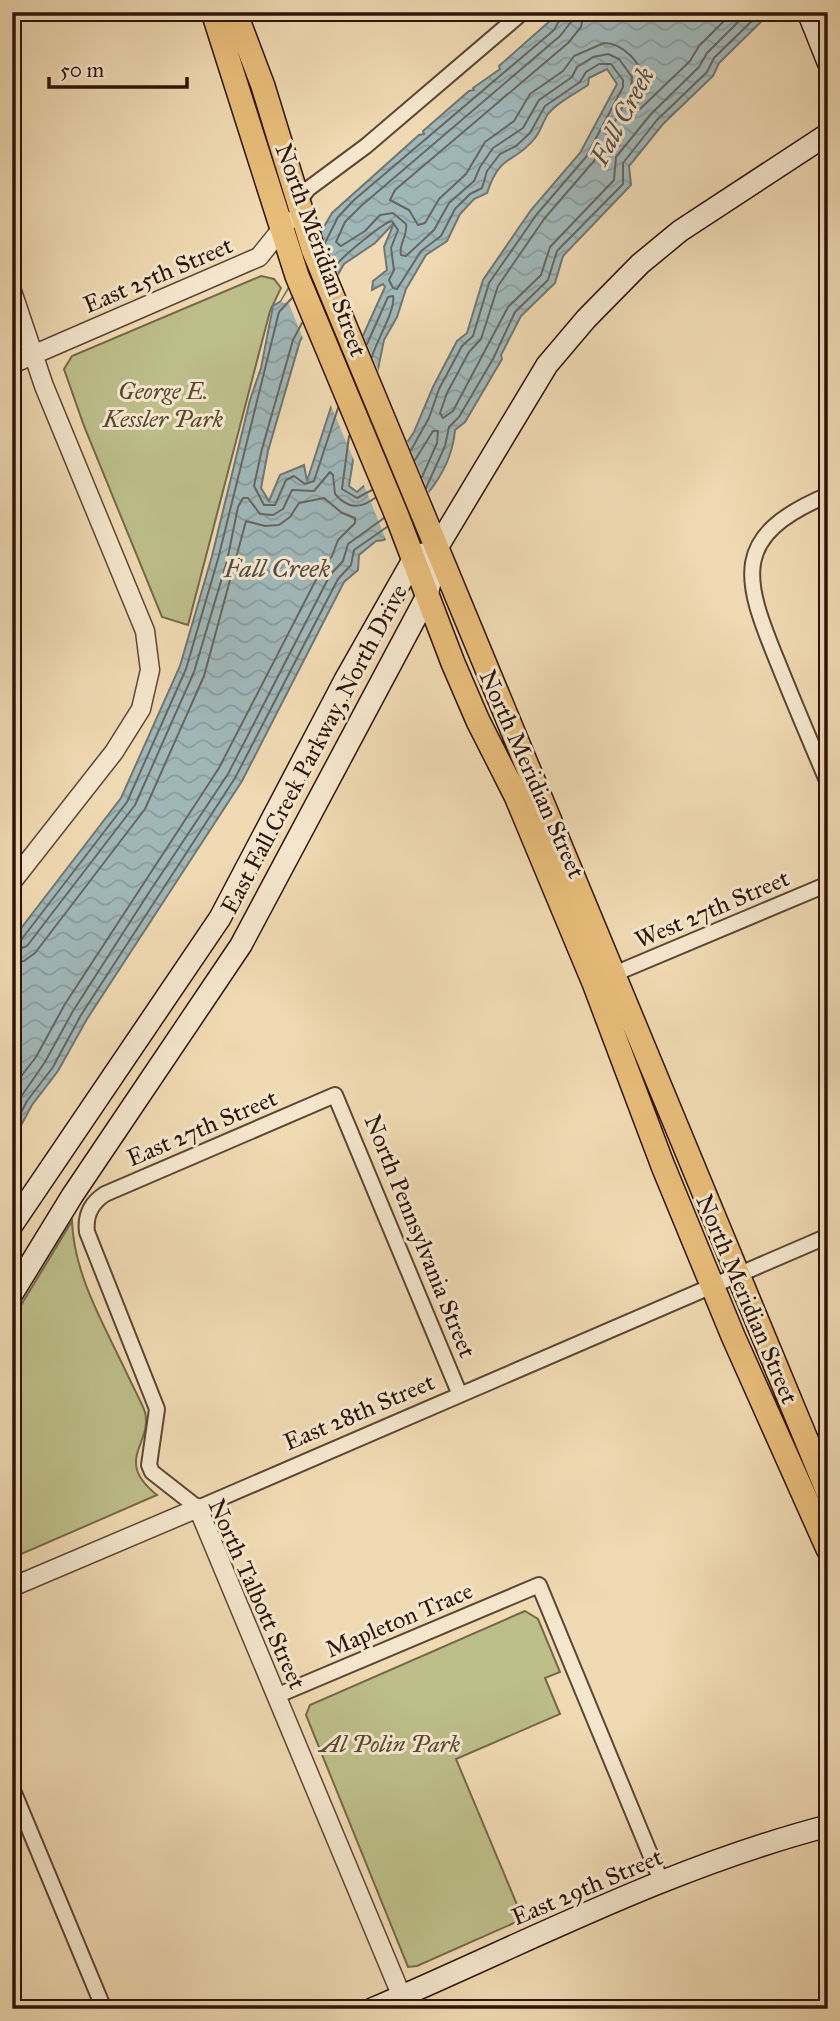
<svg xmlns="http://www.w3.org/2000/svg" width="840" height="2021" font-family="'IM FELL Great Primer',serif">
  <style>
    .green { fill: #bdbe8a; stroke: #76694a; stroke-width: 2 }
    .water { fill: url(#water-waves); stroke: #727672; stroke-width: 2; fill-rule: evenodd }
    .pier { fill: #f0dab3 }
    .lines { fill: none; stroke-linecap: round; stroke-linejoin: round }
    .shore { stroke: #676660; stroke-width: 2 }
    .minor-casing { stroke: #5e4634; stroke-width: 18 }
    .tertiary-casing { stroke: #5e4634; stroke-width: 21 }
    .secondary-casing { stroke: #2e1409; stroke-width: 24 }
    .primary-casing { stroke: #2e1409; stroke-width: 26 }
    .minor { stroke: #f5e7ce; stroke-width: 14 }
    .tertiary { stroke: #f5e7ce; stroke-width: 18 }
    .secondary { stroke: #f5e7ce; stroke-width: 21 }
    .primary { stroke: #e8bd7a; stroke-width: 23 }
    .labels { text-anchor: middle; stroke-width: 6; stroke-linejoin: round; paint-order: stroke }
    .street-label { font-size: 24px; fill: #2e1409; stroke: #f5e7ce }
    .park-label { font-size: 24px; font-style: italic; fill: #594730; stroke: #f5e7ce }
    .water-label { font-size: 26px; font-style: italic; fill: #564d46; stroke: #f5e7ce }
  </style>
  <defs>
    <pattern id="water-waves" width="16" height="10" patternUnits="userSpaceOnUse" patternTransform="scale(1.75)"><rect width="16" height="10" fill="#a0b7b8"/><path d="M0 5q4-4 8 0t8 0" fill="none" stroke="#8a9c9d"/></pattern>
  </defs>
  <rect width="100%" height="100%" fill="#f0dab3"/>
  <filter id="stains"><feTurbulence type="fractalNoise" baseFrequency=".00286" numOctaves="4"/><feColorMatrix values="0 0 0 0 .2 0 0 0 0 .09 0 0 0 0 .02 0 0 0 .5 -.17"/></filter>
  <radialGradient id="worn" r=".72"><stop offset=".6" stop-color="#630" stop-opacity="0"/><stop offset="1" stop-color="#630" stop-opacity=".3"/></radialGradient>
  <path class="green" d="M261,276L274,279L281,288L270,311L188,625L162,617L84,426L64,369L72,356Z
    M72,1221C74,1277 106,1328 129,1378C134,1389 141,1401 145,1412C153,1444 113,1460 157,1495L12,1558V1320Z
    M525,1611L538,1619L560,1672L545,1678L560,1714L456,1759L523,1919L417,1966L408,1967L306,1715L310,1705Z"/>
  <path class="water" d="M560,12H771L719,63L713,76L663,124L629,166L631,185L563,256L555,283L521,316L501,355L502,359L465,422L455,430C451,478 415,508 384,540L376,541L359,555L358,570L344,582L242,781L87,1019L58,1071L32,1105L12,1142V940L121,798L180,666L212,556L250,400L261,368L273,306L281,301L332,213L419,135L424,134L423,131L469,91L474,90L473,88L500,69L499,66ZM607,69L617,84L580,153L531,210L483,280L467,333L457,341L433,387L414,432L398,456L357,492L349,486L358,428L373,393L384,340L397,317L406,289L426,255L447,241L460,214L474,199L487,193C501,151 514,165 535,138C541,131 543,121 548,114C557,102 576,93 588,85L589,78ZM394,223L384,247L387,270L373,281L372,290L383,284L385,287L332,404L307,481L304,465L280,475L269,501L261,488L268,451L300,341L344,264L375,243Z"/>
  <path class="pier" d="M322,235L340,279L304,341L289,304L281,302Z
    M361,331L380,374L355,463L329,401Z
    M406,438L429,493L420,509L387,542L363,483L395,454Z"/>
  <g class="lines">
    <path class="shore" d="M573,12L571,22L560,36L361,206L345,222L336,242L341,246L365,231L380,215L393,213L406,224C408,236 398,245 401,255L406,256L434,230L449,203L474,181L480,167L493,148L523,128L539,100L572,77L577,67L593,57L608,54L619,59L632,77L631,91L594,161L544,219L498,286L481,339L469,352L447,393L440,413L443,418L453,411L508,307L541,275L550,247L614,180L616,157L651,114L699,67L707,53L748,12
      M584,12L581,27L568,43L395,190L390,200L409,210L418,225L425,223L439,199L466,174L485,142L514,121L530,94L563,71L574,56L604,43C623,43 644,64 643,84C643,92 639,99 636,106L640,109L690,61L699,46L733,12
      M325,243L338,217L354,200L554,30L564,12
      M335,267C340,258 384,222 392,221L398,230L391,248L394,270L389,280L393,288L397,289L421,251L441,236L455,209L470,194L482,188L487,171L500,154L516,146L530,133L545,106L580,82L586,72L599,64H611L623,80V87L586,157L537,214L489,283L473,336L462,346L439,389L429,418L411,450
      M302,323L293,340L262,449L254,486L264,505H275L286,480L294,476L305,484L314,481L338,408
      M367,344L388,297L393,296C396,310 376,341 372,357
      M349,436L342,489L357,498L372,490
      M415,460L433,431H438L437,443L422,477
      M426,488L445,446L449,427L459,417L493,359L515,312L548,280L557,251L623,184V163L657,120L707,72L714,58L761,12
      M12,943L21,940L127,802L186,669L218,559L279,312L292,298
      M12,952L27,946L135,805L194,672L227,561L238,507L243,498H248L260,514L273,515L283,509L292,490L314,491L330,472L333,475L335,494C348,509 360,509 375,498
      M12,963L24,961L35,953L145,809L204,676L246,521L265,526L279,525L290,517L299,503L324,498L342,513L355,518V523L338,540L332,556L321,570L219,768L65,1004L36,1057L12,1088
      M12,1110L45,1062L73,1011L148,894L228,774L330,575L343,561L348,544L384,518
      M12,1130L27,1101L53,1067L81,1015L235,778L338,579L351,565L354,550L387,527"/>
    <defs>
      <path id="minor" d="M299,201L308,189L366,146L523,12
        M828,495C730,536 743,578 778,663C794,703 811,743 828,783
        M614,974L828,884
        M460,1395L335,1095L105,1194C91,1203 85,1216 87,1232L157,1409L149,1465L152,1472L198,1508L828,1236
        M276,1696L539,1585L662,1883
        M12,1788L104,2009"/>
      <path id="tertiary" d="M12,291L44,386L145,631L150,670L141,709L114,752L12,882
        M12,364L259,257L288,221
        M12,1587L198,1508L407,2009"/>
      <path id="secondary" d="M808,12L828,62
        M12,1225L220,918L345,680L413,560L423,554
        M12,1294L72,1196L241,945L427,596L438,546L547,365L586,319L640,264L680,231L828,134
        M372,2009C522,1945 669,1867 828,1826"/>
      <path id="primary" d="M213,12L297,276L397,516L453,663L478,721L516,796L594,983L663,1166L733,1336L828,1549
        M235,12L263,86L313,249L828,1492"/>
    </defs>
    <use href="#minor" class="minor-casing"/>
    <use href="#tertiary" class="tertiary-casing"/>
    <use href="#secondary" class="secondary-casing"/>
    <use href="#primary" class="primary-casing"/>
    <use href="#minor" class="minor"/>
    <use href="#tertiary" class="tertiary"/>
    <use href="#secondary" class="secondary"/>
    <use href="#primary" class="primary"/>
  </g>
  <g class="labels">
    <g class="street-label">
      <text transform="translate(321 250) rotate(70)" y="8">North Meridian Street</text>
      <text transform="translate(158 275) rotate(-23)" y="8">East 25th Street</text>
      <text transform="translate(314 749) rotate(-62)" y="8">East Fall Creek Parkway, North Drive</text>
      <text transform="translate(532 774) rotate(66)" y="8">North Meridian Street</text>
      <text transform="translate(712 909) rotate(-23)" y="8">West 27th Street</text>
      <text transform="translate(202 1128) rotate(-23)" y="8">East 27th Street</text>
      <text transform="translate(420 1236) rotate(68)" y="8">North Pennsylvania Street</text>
      <text transform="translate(747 1299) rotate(67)" y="8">North Meridian Street</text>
      <text transform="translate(359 1412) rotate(-23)" y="8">East 28th Street</text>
      <text transform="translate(257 1594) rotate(66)" y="8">North Talbott Street</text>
      <text transform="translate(399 1620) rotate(-23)" y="8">Mapleton Trace</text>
      <text transform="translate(587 1887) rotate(-23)" y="8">East 29th Street</text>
    </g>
    <g class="park-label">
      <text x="163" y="399">George E.<tspan x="163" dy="28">Kessler Park</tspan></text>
      <text x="390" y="1752">Al Polin Park</text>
    </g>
    <g class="water-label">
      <text transform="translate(622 116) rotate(-62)" y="9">Fall Creek</text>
      <text x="277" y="577">Fall Creek</text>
    </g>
  </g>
  <rect width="840" height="2021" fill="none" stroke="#f0dab3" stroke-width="42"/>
  <rect x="14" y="14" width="812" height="1993" fill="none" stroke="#2e1409" stroke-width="3.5"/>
  <rect x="21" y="21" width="798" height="1979" fill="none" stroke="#2e1409" stroke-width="2"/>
  <path d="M49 77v10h138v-10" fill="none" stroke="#2e1409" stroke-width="3.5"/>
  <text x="60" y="77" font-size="21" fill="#2e1409" stroke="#f5e7ce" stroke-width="5" paint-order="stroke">50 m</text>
  <rect width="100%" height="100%" filter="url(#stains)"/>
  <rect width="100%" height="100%" fill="url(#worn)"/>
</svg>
